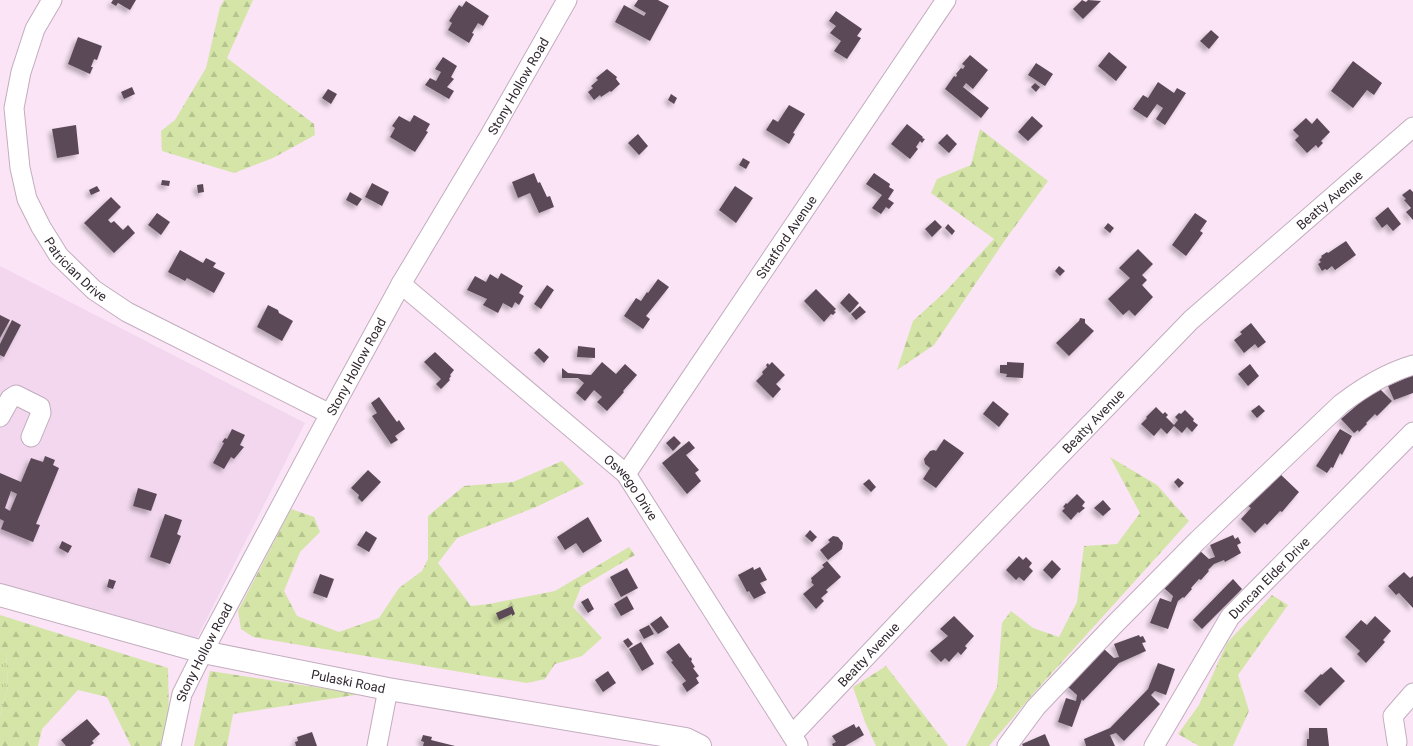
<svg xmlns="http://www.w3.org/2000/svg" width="1413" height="746" font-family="Roboto,sans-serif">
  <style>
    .built { fill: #f2d7ee }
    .grass { fill: url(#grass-tufts) }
    .forest { fill: url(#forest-firs) }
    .building { fill: #5b4958; fill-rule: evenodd; filter: url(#shadow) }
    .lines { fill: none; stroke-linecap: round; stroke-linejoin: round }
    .minor-casing { stroke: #c2adbe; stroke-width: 21 }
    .major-casing { stroke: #c2adbe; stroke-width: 24 }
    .minor { stroke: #fff; stroke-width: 19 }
    .major { stroke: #fff; stroke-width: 22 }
    .labels { text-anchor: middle; stroke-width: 4; stroke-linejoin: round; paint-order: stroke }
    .street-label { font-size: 13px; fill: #322a30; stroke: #fff6fd }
  </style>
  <defs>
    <pattern id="grass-tufts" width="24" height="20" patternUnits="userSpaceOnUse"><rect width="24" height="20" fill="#d4e5a7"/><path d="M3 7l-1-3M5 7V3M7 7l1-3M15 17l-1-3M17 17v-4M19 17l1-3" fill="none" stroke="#b6c590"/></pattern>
    <pattern id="forest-firs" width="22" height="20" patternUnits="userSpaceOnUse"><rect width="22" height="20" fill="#d4e5a7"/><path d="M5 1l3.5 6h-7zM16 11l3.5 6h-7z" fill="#b6c590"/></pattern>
    <filter id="shadow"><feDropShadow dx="-3.5" dy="3.5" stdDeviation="2" flood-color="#0004"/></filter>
  </defs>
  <rect width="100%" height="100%" fill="#fae4f6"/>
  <path class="built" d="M0,266L305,423L197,638L0,583Z"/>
  <path class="grass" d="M0,648L6,652L8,687L0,715Z"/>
  <path class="forest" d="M224,0H253L227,58L314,124L315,135L273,158L234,173L162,151L161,131L175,120L206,68L220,7Z
    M980,129L1048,181L1005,240L934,345L897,370L913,321L946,291L994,239L931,193L937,179L971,165Z
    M1110,457L1157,485L1189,521L1033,694L989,746H966L997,687L1002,623L1011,611L1033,628L1059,637L1077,602L1084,546L1117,544L1140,513Z
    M562,461L584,484L536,507L457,538L438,563L471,606L489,604L555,591L629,547L635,555L581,587L573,607L602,638L582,656L555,664L545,679L527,683L253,637L241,629L238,611L291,509L314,517L320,532L300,552L284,591L297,616L339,632L379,618L399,588L422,571L428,559V516L464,486L513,482Z
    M1272,595L1288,605L1238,675L1249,711L1233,746H1199L1178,734L1199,705L1227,643Z
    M0,615L168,668L169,716L160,746H131L107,697L78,690L42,729L38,746H0V715L8,687L6,652L0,648Z
    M886,666L948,746H876L865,722L853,687Z
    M210,671L361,694L233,714L227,746H194Z"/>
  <path class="building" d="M113,0H136L130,10L118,3L116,6L111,3Z
    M638,0H658L669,6L650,41L615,22L624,5L644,16L646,13L634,6Z
    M1082,0L1086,2L1088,0L1101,1L1083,19L1073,9Z
    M466,1L489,16L483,26L478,23L472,33L474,34L469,43L448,30L452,23L449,21L459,5L462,7Z
    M836,11L862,29L857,36L861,38L847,59L834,51L841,41L830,33L836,26L829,21Z
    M1211,30L1219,37L1209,49L1200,41Z
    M78,37L102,46L97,60L94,59L91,67H93L90,74L68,64Z
    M1109,52L1127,67L1116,81L1098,66Z
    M970,55L988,70L973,89L966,83L963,87L989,108L981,118L945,89L954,76L956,77L957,75L956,74L961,68L963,69L965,66L962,64Z
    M443,57L457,66L451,77L454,79L447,87L454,91L449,99L425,85L430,78L436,81L441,72L435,69Z
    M1353,61L1382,83L1374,95L1367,90L1353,108L1331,91Z
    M1036,63L1053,74L1045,86L1028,75Z
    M607,69L617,77L616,79L620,84L611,92L610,91L601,97L600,95L594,100L588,92L593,88L591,86L598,80L596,78Z
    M1158,82L1174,93L1177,88L1186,93L1165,125L1156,119L1163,108L1157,104L1147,118L1133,109L1143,95L1148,98Z
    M1035,83L1040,87L1036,92L1031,87Z
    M132,87L135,94L124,99L121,92Z
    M328,89L337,94L331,104L322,98Z
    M671,94L677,98L674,104L668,100Z
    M789,105L805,114L793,133L795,134L789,144L766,130L773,119L778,122Z
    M414,115L430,124L426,131L428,132L415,152L390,137L395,128L392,126L399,116L410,122Z
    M1032,116L1043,126L1028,141L1018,132Z
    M1306,118L1312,124L1317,118L1330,132L1321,141L1323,143L1318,148L1316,145L1307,153L1295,140L1299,136L1293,130Z
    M907,124L923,137L922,138L925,139L922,143L920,141L916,147L918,149L910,159L891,144Z
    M76,125L79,154L57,158L52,129Z
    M638,134L648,146L639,155L628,143Z
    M947,134L957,144L949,153L938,143Z
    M743,158L750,162L746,169L739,165Z
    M534,173L538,183L540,182L547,197L550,196L554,207L539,213L530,193L518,198L512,182Z
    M874,173L890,184L889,187L894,190L888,199L894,203L889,209L886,207L881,214L872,208L882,195L866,184Z
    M162,180L170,181L169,186L161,185Z
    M372,183L389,192L382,206L365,197Z
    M203,184L204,192L198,193L197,185Z
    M97,186L100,191L91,195L89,190Z
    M735,186L753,198L736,223L719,210Z
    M1410,189L1413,192V220L1406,212L1411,208L1404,200L1406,199L1402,195Z
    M350,192L362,199L357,206L346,200Z
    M111,197L121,207L108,220L111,223L114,221L123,230L128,225L135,233L114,253L84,223Z
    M1388,207L1401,224L1393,231L1387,224L1382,228L1375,218Z
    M157,213L170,222L161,235L148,225Z
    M1195,213L1207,221L1200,231L1203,233L1186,256L1172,245Z
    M935,220L942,227L932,237L925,229Z
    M1108,223L1114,228L1110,233L1104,228Z
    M948,224L955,231L952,235L945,228Z
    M1346,241L1356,255L1335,270L1332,266L1327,270L1325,269L1322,271L1318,264L1321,262L1319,260L1322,257L1321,256L1327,252L1328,253Z
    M1138,249L1153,264L1142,275L1147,280L1142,285L1153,297L1135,316L1129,310L1123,315L1108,299L1130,278L1119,268Z
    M180,250L203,263L206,258L216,263L213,267L225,273L214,293L187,278L185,281L168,272Z
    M1059,266L1065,271L1060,276L1055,271Z
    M501,273L523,286L519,293L524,296L519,305L515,302L512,308L503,303L498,313L483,305L487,299L467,290L475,276L486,282L490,274L498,279Z
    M658,279L669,287L646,316L650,319L643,329L624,316L636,298L641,301L647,292L648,293Z
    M547,285L554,290L541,309L534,304Z
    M816,289L836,309L834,311L836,312L833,315L831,314L824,322L804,301Z
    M849,293L859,303L850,313L840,303Z
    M268,305L278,310L279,313L293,321L282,341L257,327Z
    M860,306L866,312L856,320L851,314Z
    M0,315L10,320L0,338Z
    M1080,318L1085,319V323L1094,331L1069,356L1056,343L1079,321Z
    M12,320L21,325L4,357L0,355V344Z
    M1251,323L1266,342L1258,348L1255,344L1244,353L1234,340L1242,334L1240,332Z
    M578,346L595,348V358L577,357Z
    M539,348L549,357L544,363L534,353Z
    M435,352L454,370L450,375L451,376L449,379L450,380L441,389L436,384L441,379L424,362Z
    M602,362L616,374L625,364L637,375L623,391L624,392L607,411L597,402L602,397L594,390L585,401L576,393L584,383L578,378H562V368L568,373L591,375Z
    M772,362L785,375L776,384L781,389L773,398L756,381L763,374L762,372L767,367L766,365L768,363L769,365Z
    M1007,362L1024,363L1023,378L1006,377L1007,374L1000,373V365H1007Z
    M1250,364L1259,376L1248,386L1238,374Z
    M1413,375V393L1394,400L1388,386Z
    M1378,387L1392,401L1377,416L1375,414L1366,423L1367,424L1359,432L1358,430L1354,433L1341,419Z
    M379,397L397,422L399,420L405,429L395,436L398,440L391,444L372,416L377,413L371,403Z
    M993,401L1009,414L999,427L983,414Z
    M1259,405L1265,411L1257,418L1251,411Z
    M1156,407L1163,414L1165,412L1168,415L1166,417L1174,425L1178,420L1175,417L1179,413L1181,414L1185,410L1194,419L1193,421L1198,425L1192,432L1187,427L1182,433L1174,426L1167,434L1161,428L1154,436L1141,424L1147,418L1146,417Z
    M232,429L245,435L240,445L244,447L234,459L231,457L224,469L213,463L224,443L222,442L225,438L227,439Z
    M1340,429L1352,436L1342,455L1340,453L1333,468L1331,467L1327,473L1316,466Z
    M674,436L681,443L673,451L666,443Z
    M944,439L964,453L936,488L923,479L930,468L925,464L924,459L930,451L934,450L936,451Z
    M689,441L695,448L686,455L699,470L695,473L701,481L687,494L662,463Z
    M45,456L55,460L53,465L59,468L36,524L40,525L33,542L1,529L4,521L0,519V473L21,482L31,458L43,462ZM11,491L17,494L10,511L5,508Z
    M368,470L381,482L362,502L358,498L359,495L351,488Z
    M1279,473L1299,492L1282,512L1280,511L1267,525L1265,523L1255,533L1241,519L1251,508L1248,506Z
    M1178,478L1184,483L1179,488L1174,482Z
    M869,479L876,487L871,492L863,484Z
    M138,488L157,494L151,511L133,506Z
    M1077,494L1085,502L1082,506L1085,508L1079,513L1078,512L1071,520L1062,511L1065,508L1063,507L1066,503L1067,504Z
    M1103,500L1111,509L1103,516L1094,508Z
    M165,514L182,520L177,534L181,536L170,564L150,557Z
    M588,517L602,541L583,553L576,543L565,550L557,537Z
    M810,530L817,537L812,542L805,536Z
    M366,531L377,538L369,552L357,545Z
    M1233,535L1235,539L1238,537L1241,543L1237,545L1241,553L1225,562L1224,560L1214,564L1208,570L1209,571L1201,580L1199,579L1191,588L1192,589L1184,598L1183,597L1178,601L1168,629L1150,623L1160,598L1171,602L1173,596L1164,588L1199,550L1209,559L1215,557L1210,545Z
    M833,536L838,537L843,543L842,549L828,560L820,550L830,542L828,540Z
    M62,541L72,546L68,553L59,548Z
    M1019,556L1023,560L1026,557L1032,563L1029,567L1033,571L1024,581L1019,577L1016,580L1006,570Z
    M1052,560L1061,569L1052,579L1043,570Z
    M827,561L841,577L826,590L828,592L821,598L824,601L816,609L803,594L814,585L811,582L812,581L811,578L824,567L822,565Z
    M753,567L754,570L760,567L767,580L760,583L766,593L754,599L749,591L747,592L738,575Z
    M627,568L638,588L621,597L610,577Z
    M1404,572L1410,578L1413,576V608L1399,593L1396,595L1388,586Z
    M320,574L334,579L327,598L313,593Z
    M109,579L116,581L113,589L107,587Z
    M1233,579L1242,589L1202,629L1193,620Z
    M627,596L634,609L621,616L614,604Z
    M588,598L594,609L588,613L581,602Z
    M512,606L515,614L512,616V614L499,620L496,613Z
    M661,616L669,627L658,634L650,624Z
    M954,616L974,636L965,646L967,648L961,655L958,652L949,662L945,658L941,662L930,651L948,636L940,629Z
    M1375,616L1391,631L1383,640L1385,642L1366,663L1357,654L1360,651L1345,637L1361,620L1367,625Z
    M649,625L654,634L644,639L639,630Z
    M1139,635L1140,637L1143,636L1146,642L1142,643L1146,651L1119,663L1083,701L1082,699L1072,727L1058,722L1066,698L1076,701L1077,695L1068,687L1104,649L1114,658L1119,657L1114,644Z
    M628,638L633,644L628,648L623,641Z
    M641,642L654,664L642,671L629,649Z
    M679,643L690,658L691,657L692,660L691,661L695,667L693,668L699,676L696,678L699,683L687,692L682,684L686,681L671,662L673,661L666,652Z
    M1158,663L1175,669L1166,695L1155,691L1151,695L1160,704L1124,741L1116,733L1110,735L1115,746H1086L1084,739L1110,728L1148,689Z
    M1331,667L1345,681L1320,706L1304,691L1321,674L1322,675Z
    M608,671L616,683L603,692L595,680Z
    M87,719L100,734L92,741L94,743L90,746H66L61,740Z
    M854,724L856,728L859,726L864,735L845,746H833L832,744L836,742L832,736Z
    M1309,728H1327L1329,746H1307V739H1309Z
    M312,732L317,746H296L295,742L298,741L297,737Z
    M1045,734L1050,746H1023L1022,744Z
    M423,735L432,737L431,740L455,746H423L424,742L421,741Z"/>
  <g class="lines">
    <defs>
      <g id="minor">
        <path id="s1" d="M52,0L35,29L21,72L14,108L20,168L27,199L41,227L59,256L94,290L127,312L330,414"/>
        <path id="s2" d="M401,284L626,474L798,745"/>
        <path d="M0,417L10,399L16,395L40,407L41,413L31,437"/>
        <path id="s3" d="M626,474L946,0"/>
        <path id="s4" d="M792,735L915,605L1191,320L1413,127"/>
        <path d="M1397,742L1393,716L1413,693"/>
        <path id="s5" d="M171,746L182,694L203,652L330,414L401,284L489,137L567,0"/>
        <path d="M377,746L388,689"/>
        <path d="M1007,746L1036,707L1113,626L1197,541L1341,404C1363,387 1386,373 1413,365"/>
        <path id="s6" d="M1154,746L1230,617L1413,432"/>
      </g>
      <g id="major">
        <path id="s7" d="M0,595L203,652L388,689L686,739L700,746"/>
      </g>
    </defs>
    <use href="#minor" class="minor-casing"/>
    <use href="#major" class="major-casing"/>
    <use href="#minor" class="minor"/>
    <use href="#major" class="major"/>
  </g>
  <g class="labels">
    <g class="street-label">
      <text dy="5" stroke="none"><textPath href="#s5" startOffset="748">Stony Hollow Road</textPath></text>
      <text dy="5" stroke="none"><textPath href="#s4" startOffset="759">Beatty Avenue</textPath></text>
      <text dy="5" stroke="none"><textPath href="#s3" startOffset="286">Stratford Avenue</textPath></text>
      <text dy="5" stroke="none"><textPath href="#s1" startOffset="294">Patrician Drive</textPath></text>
      <text dy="5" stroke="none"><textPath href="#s5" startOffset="424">Stony Hollow Road</textPath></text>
      <text dy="5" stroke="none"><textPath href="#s4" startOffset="435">Beatty Avenue</textPath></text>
      <text dy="5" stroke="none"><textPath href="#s2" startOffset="308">Oswego Drive</textPath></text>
      <text dy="5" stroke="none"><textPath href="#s6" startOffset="205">Duncan Elder Drive</textPath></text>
      <text dy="5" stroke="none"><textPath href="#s5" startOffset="100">Stony Hollow Road</textPath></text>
      <text dy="5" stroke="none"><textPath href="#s4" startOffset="111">Beatty Avenue</textPath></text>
      <text dy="5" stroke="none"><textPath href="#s7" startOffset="359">Pulaski Road</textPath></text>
    </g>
  </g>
</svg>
